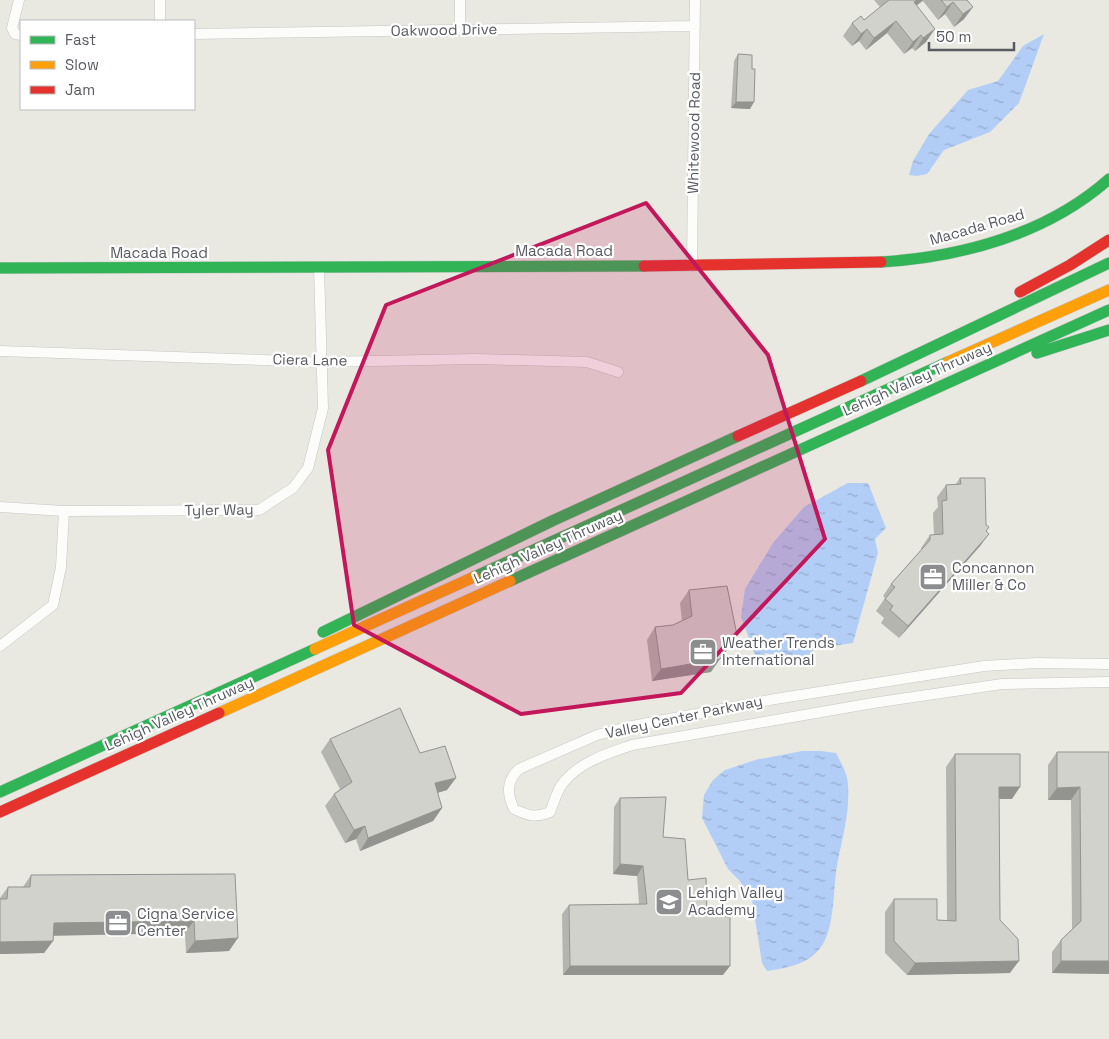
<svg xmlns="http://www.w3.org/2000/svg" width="1109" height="1039" font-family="'Space Grotesk',sans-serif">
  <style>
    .water { fill: url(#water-ripples) }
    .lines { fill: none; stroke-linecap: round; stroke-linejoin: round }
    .street-casing { stroke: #c5c5c4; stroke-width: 11 }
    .fast-casing { stroke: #c7c8c7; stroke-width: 12 }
    .slow-casing { stroke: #c7c8c7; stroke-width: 12 }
    .jam-casing { stroke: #c7c8c7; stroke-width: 12 }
    .street { stroke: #fcfcfb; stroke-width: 10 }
    .fast { stroke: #30b455; stroke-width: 11 }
    .slow { stroke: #ff9f0a; stroke-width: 11 }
    .jam { stroke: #e5322d; stroke-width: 11 }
    .wall { fill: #b5b5b0 }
    .shaded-wall { fill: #939390 }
    .building { fill: #d2d2cd; stroke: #939390 }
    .marked { fill: #c2185b; fill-opacity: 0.2; stroke: #c2185b; stroke-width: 4; stroke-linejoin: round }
    .labels { text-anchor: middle; stroke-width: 4.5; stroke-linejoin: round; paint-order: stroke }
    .street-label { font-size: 15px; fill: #585b61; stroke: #fff }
    .poi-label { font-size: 15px; fill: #585b61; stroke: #fff; text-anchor: start }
  </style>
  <defs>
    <pattern id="water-ripples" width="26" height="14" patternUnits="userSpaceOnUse" patternTransform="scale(1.25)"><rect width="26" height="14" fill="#b3cef6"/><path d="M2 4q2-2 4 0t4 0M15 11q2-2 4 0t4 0" fill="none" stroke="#94aacb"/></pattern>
  </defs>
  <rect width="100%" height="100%" fill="#e9e9e2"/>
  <path class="water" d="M1044,34L1019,103L990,132L944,150L927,174L917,176L909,175L913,161L929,134L968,90L998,81L1023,46Z
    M848,483H868L886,528L875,539L878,553L853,643L814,649L807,658C794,661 779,655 766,653L757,660L741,617L745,589L773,543L804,507Z
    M802,751H821L836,753C841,763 848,774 848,786C850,812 842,839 837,865C833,889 835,928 821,947C808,965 786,968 767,971L762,963L752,900L739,880L728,869L702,818L704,795L713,780L725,770L755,760Z"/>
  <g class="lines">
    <defs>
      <path id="street" d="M19,0L12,28L15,34L21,35
        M160,0V21
        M460,30V0
        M194,34L695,26
        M692,266L695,0
        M0,351L321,362L476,359L587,362L618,372
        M0,507L64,511L259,510L293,488L308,468L323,408L319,267
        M0,646L53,605L61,567L64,511
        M1109,664L1036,663L984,666L775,699L627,727L597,735L519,769C506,781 507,794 514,809C529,816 534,818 550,812C554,803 557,790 563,783C581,761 607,754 632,745L873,703L1002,684L1109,682"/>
      <path id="fast" d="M881,262C962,257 1047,234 1109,179
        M0,268L644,266
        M1037,353L1109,330
        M861,381L1109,263
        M474,577L948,362
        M510,581L1109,310
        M323,632L552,521L738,436
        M0,792L315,649"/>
      <path id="slow" d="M948,362L1109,290
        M315,649L474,577
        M219,713L510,581"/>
      <path id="jam" d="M644,266L881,262
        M1020,292L1070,265L1109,240
        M738,436L861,381
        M0,812L219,713"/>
    </defs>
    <use href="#street" class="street-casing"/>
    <use href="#fast" class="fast-casing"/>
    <use href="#slow" class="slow-casing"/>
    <use href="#jam" class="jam-casing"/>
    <use href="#street" class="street"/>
    <use href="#fast" class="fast"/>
    <use href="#slow" class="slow"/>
    <use href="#jam" class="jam"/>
  </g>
  <path class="wall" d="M874,0H967L964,19L954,27L945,14L938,20L923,1L916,6L926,42L915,51L912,48L904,54L887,33L866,50L859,41L852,46L843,36L852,23L864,20L880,7Z
    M738,54L750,109L731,108L734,61Z
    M960,478L986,531L980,546L899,638L881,623L884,618L876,611L885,598L883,596L891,584L921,550V548L930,535H934L933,513L938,507L937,497L946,485L956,484Z
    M689,590L711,672L652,681L647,640L655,627L673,625L682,621L680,603Z
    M330,739L420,753L447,790L437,793L442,808L433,821L360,851L356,839L345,843L325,806L334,794L340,789L321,752Z
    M1057,752H1109V974L1052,973V952L1061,940L1072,929L1071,800H1048V765Z
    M955,754L1012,799H999L1000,920L1010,973L907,975L885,953V912L894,899L937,920H947L946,767Z
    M620,798L663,837L707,915L723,975H563L562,914L569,905L639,904L637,876L613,874L614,807Z
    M235,874L229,951L186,953L185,933L54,935L53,941L44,953L0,954V898L8,887H23L31,875Z"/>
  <path class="shaded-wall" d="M917,0H923L905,15L914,2Z
    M953,2L945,14L938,20L947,7Z
    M973,7L964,19L954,27L963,14Z
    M896,21L887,33L866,50L874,38Z
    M867,29L859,41L852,46L861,34Z
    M935,29L926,42L915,51L923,38Z
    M921,35L912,48L904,54L913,42Z
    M736,102H754L750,109L731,108Z
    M989,534L980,546L899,638L908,626Z
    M720,659L711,672L652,681L661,669Z
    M456,778L447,790L426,796L435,783Z
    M999,787H1020L1012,799H990Z
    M1080,787L1071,800H1048L1057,788Z
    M442,808L433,821L360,851L368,838Z
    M365,826L356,839L345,843L354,830Z
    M620,864L643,866L637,876L613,874Z
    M194,921L185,933L46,936L54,923Z
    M238,938L229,951L186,953L195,941Z
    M53,941L44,953L0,954V942Z
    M1019,961L1010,973L907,975L915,963Z
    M1061,961H1109V974L1052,973Z
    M570,966H730L723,975H563Z"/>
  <path class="building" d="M889,0H917L914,2L935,29L923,38L921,35L913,42L896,21L874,38L867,29L861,34L852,23L861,16L864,20Z
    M941,0H967L973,7L963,14L953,2L947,7Z
    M738,54L752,55V69H755L754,102H736Z
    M960,478H985L986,525L989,527L986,531L989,534L908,626L890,610L893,606L885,599L895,587L891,584L930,540V535L943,534L942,501L947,500L946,485L961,484Z
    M727,586L737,635L720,659L661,669L655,627L673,625L692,616L689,590Z
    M400,708L420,753L445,746L456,778L435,783L442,808L368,838L365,826L354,830L334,794L352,782L330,739Z
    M1057,752H1109V961H1061V940L1081,921L1080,787L1057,788Z
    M955,754H1020V787H999L1000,920L1018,939L1019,961L915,963L894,941V899H937V920L956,921Z
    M666,797L663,837L685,839L688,880L706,878L707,915L730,917V966H570L569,905L647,904L643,866L620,864V798Z
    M235,874L238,938L195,941L194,921L54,923L53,941L0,942V899H7L8,887H30L31,875Z"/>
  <path class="marked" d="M646,203L768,355L825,539L681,693L521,714L354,625L328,450L386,305Z"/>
  <defs>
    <symbol id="office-square" viewBox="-11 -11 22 22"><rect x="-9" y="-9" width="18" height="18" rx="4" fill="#8b8d8e" stroke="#fff"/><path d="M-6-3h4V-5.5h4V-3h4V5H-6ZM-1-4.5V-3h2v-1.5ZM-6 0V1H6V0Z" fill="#fff"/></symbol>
    <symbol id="school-square" viewBox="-11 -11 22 22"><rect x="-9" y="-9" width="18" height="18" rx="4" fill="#8b8d8e" stroke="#fff"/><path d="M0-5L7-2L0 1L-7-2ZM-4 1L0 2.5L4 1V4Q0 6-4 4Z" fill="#fff"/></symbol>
  </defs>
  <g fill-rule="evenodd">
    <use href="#office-square" x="917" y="561" width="32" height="32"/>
    <use href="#office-square" x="687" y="636" width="32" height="32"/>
    <use href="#school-square" x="653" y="886" width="32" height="32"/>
    <use href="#office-square" x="102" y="907" width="32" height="32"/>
  </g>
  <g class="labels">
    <g class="street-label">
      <text transform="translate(444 30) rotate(-1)" y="5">Oakwood Drive</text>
      <text transform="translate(694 133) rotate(-89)" y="5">Whitewood Road</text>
      <text transform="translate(977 227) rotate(-16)" y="5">Macada Road</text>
      <text x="564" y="256">Macada Road</text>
      <text x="159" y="258">Macada Road</text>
      <text transform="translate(310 360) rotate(1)" y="5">Ciera Lane</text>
      <text transform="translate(917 379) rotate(-24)" y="5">Lehigh Valley Thruway</text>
      <text transform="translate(219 510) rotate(-1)" y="5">Tyler Way</text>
      <text transform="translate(548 547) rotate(-24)" y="5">Lehigh Valley Thruway</text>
      <text transform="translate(179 714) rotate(-24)" y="5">Lehigh Valley Thruway</text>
      <text transform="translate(684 717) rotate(-12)" y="5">Valley Center Parkway</text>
    </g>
    <g class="poi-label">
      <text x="952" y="573">Concannon<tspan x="952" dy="17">Miller &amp; Co</tspan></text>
      <text x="722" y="648">Weather Trends<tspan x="722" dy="17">International</tspan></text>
      <text x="688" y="898">Lehigh Valley<tspan x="688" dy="17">Academy</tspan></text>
      <text x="137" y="919">Cigna Service<tspan x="137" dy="17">Center</tspan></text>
    </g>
  </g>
  <rect x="20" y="20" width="175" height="90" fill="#ffffff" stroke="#bcbdc0"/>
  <rect x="30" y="36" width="25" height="8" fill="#30b455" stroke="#bcbdc0"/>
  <text x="65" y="45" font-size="15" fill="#585b61">Fast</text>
  <rect x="30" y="61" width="25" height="8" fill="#ff9f0a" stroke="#bcbdc0"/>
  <text x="65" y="70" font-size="15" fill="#585b61">Slow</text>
  <rect x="30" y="86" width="25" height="8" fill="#e5322d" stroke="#bcbdc0"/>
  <text x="65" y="95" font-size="15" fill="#585b61">Jam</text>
  <path d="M929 42v8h85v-8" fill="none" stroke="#585b61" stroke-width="2.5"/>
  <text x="936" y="42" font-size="15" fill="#585b61" stroke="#ffffff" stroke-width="4" paint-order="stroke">50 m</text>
</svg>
